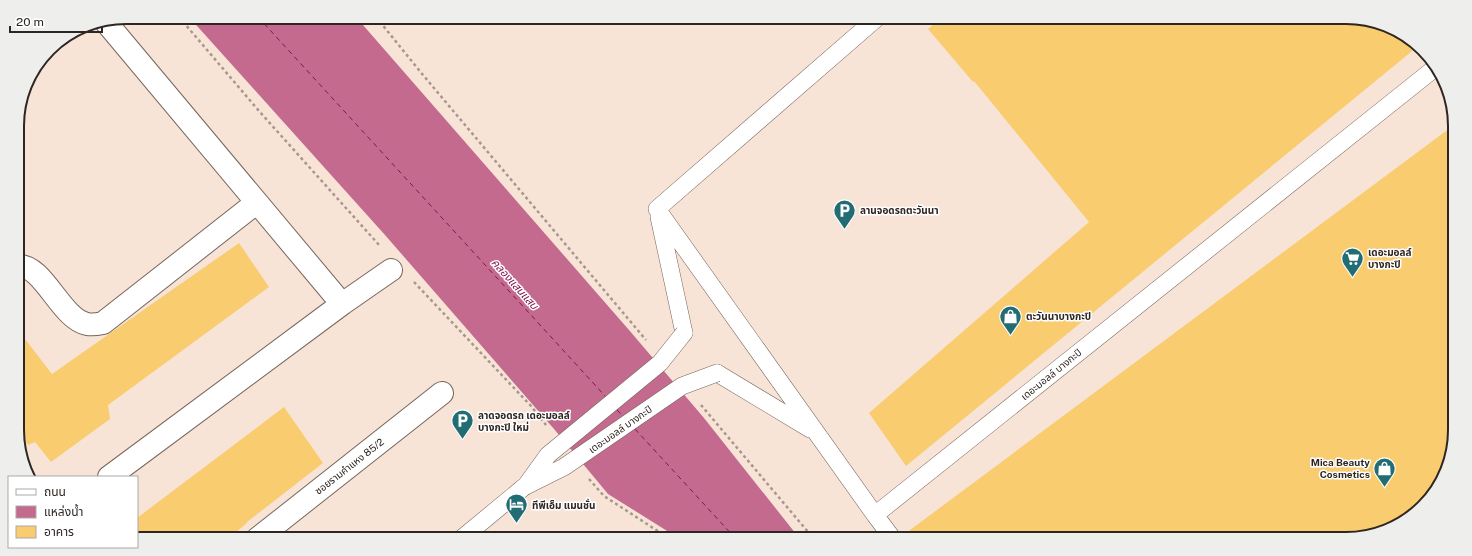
<svg xmlns="http://www.w3.org/2000/svg" width="1472" height="556" font-family="'Public Sans','Noto Sans Thai',sans-serif">
  <style>
    .water { fill: #c56a8f }
    .lines { fill: none; stroke-linecap: round; stroke-linejoin: round }
    .ferry { stroke: #83144e; stroke-width: 1; stroke-dasharray: 5 4; stroke-linecap: butt }
    .building { fill: #f8cc6f }
    .lane-casing { stroke: #77665b; stroke-width: 18 }
    .street-casing { stroke: #77665b; stroke-width: 24 }
    .path { stroke: #a7978e; stroke-width: 2.5; stroke-dasharray: 3 3; stroke-linecap: butt }
    .lane { stroke: #fff; stroke-width: 17 }
    .street { stroke: #fff; stroke-width: 22 }
    .lane-bridge-casing { stroke: #77665b; stroke-width: 18; stroke-linecap: butt }
    .lane-bridge { stroke: #fff; stroke-width: 17 }
    .labels { text-anchor: middle; stroke-width: 3; stroke-linejoin: round; paint-order: stroke }
    .poi-label { font-size: 10px; font-weight: bold; fill: #2e2622; stroke: #fff; text-anchor: start }
    .street-label { font-size: 10px; fill: #2e2622; stroke: #fff }
    .water-label { font-size: 11px; font-style: italic; fill: #83144e; stroke: #fff }
    .rim { fill: none; stroke: #2e2622; stroke-width: 2 }
  </style>
  <rect width="100%" height="100%" fill="#f8e4d7"/>
  <path class="water" d="M189,17H356L629,330L704,418L800,539H680L608,494L554,429L385,235Z"/>
  <g class="lines">
    <path class="ferry" d="M258,17L606,397
      M617,410L623,416
      M635,429L736,539"/>
  </g>
  <path class="building" d="M942,17H1346L1381,23L1417,47L906,466L869,413L1089,222L974,81L973,82L928,29Z
    M1454,125L1455,430L1449,465L1412,517L1353,539H903L902,536Z
    M239,243L269,287L108,405L110,419L51,462L35,442L28,445L19,432L18,330L52,374Z
    M284,407L323,463L247,522V523L228,539H137V518Z"/>
  <g class="lines">
    <defs>
      <path id="lane" d="M657,209L875,515
        M657,209L878,17
        M659,217L684,333
        M717,373L810,429
        M461,539L524,487
        M893,539L875,515L1435,68"/>
      <path id="street" d="M105,21L342,304L109,477
        M18,266C43,264 61,319 87,324C92,325 98,324 103,323L256,203
        M342,304L391,270
        M257,539L442,393"/>
    </defs>
    <use href="#lane" class="lane-casing"/>
    <use href="#street" class="street-casing"/>
    <path class="path" d="M179,17L259,111L380,246
      M376,17L423,75L646,340
      M414,282L531,406L546,425
      M701,405L814,539
      M589,479L604,496L670,539"/>
    <use href="#lane" class="lane"/>
    <use href="#street" class="street"/>
    <defs>
      <path id="lane-bridge" d="M527,484L548,455L660,363L684,333
        M524,487L564,467L682,386L717,373"/>
    </defs>
    <use href="#lane-bridge" class="lane-bridge-casing"/>
    <use href="#lane-bridge" class="lane-bridge"/>
  </g>
  <defs>
    <symbol id="parking-pin" viewBox="-11 -11 22 30"><path d="M0 17L-7.5 6A9.5 9.5 0 1 1 7.5 6Z" fill="#226d74" stroke="#fff"/><path d="M-3.5-5.5H1a3.5 3.5 0 0 1 0 7H-1V5.5H-3.5ZM-1-3.4V-.6H.8a1.4 1.4 0 0 0 0-2.8Z" fill="#fff"/></symbol>
    <symbol id="supermarket-pin" viewBox="-11 -11 22 30"><path d="M0 17L-7.5 6A9.5 9.5 0 1 1 7.5 6Z" fill="#226d74" stroke="#fff"/><path d="M-6-5.5h2.5l.6 2H6L4.5 2H-2.5L-4.4-4H-6ZM-1.5 3.2a1.3 1.3 0 1 0 .1 0ZM3 3.2a1.3 1.3 0 1 0 .1 0Z" fill="#fff"/></symbol>
    <symbol id="shop-pin" viewBox="-11 -11 22 30"><path d="M0 17L-7.5 6A9.5 9.5 0 1 1 7.5 6Z" fill="#226d74" stroke="#fff"/><path d="M-5-2.5h2.3a2.7 3.5 0 0 1 5.4 0H5L5.5 6h-11ZM-1.5-2.5h3a1.5 2.3 0 0 0-3 0Z" fill="#fff"/></symbol>
    <symbol id="hotel-pin" viewBox="-11 -11 22 30"><path d="M0 17L-7.5 6A9.5 9.5 0 1 1 7.5 6Z" fill="#226d74" stroke="#fff"/><path d="M-6-4.5h1.5V1H6V5H4.5V3h-9V5H-6ZM-4 0a1.8 1.8 0 1 1 3.6 0ZM.5 0V-2.5h3Q6-2.5 6 0Z" fill="#fff"/></symbol>
  </defs>
  <g fill-rule="evenodd">
    <use href="#parking-pin" x="832" y="198" width="25" height="34"/>
    <use href="#supermarket-pin" x="1340" y="246" width="25" height="34"/>
    <use href="#shop-pin" x="998" y="304" width="25" height="34"/>
    <use href="#parking-pin" x="450" y="408" width="25" height="34"/>
    <use href="#shop-pin" x="1372" y="456" width="25" height="34"/>
    <use href="#hotel-pin" x="504" y="492" width="25" height="34"/>
  </g>
  <g class="labels">
    <g class="poi-label">
      <text x="860" y="214">ลานจอดรถตะวันนา</text>
      <text x="1368" y="256">เดอะมอลล์<tspan x="1368" dy="12">บางกะปิ</tspan></text>
      <text x="1026" y="320">ตะวันนาบางกะปิ</text>
      <text x="478" y="419">ลาดจอดรถ เดอะมอลล์<tspan x="478" dy="12">บางกะปิ ใหม่</tspan></text>
      <text x="1370" y="466" text-anchor="end">Mica Beauty<tspan x="1370" dy="12">Cosmetics</tspan></text>
      <text x="532" y="509">ทีพีเอ็ม แมนชั่น</text>
    </g>
    <g class="street-label">
      <text transform="translate(1051 374) rotate(-39)" y="4">เดอะมอลล์ บางกะปิ</text>
      <text transform="translate(620 429) rotate(-35)" y="4">เดอะมอลล์ บางกะปิ</text>
      <text transform="translate(349 466) rotate(-38)" y="4">ซอยรามคำแหง 85/2</text>
    </g>
    <g class="water-label">
      <text transform="translate(515 284) rotate(48)" y="4">คลองแสนแสบ</text>
    </g>
  </g>
  <path d="M0 0H1472V556H0ZM126 24H1346A102 102 0 0 1 1448 126V430A102 102 0 0 1 1346 532H126A102 102 0 0 1 24 430V126A102 102 0 0 1 126 24Z" fill="#eeeeed" fill-rule="evenodd"/>
  <path class="rim" d="M126 24H1346A102 102 0 0 1 1448 126V430A102 102 0 0 1 1346 532H126A102 102 0 0 1 24 430V126A102 102 0 0 1 126 24Z"/>
  <rect x="8" y="476" width="130" height="72" fill="#ffffff" stroke="#aba8a7"/>
  <rect x="16" y="489" width="20" height="6" fill="#ffffff" stroke="#aba8a7"/>
  <text x="44" y="496" font-size="12" fill="#2e2622">ถนน</text>
  <rect x="16" y="506" width="20" height="12" fill="#c56a8f" stroke="#aba8a7"/>
  <text x="44" y="516" font-size="12" fill="#2e2622">แหล่งน้ำ</text>
  <rect x="16" y="526" width="20" height="12" fill="#f8cc6f" stroke="#aba8a7"/>
  <text x="44" y="536" font-size="12" fill="#2e2622">อาคาร</text>
  <path d="M10 26v6h92v-6" fill="none" stroke="#2e2622" stroke-width="2"/>
  <text x="16" y="26" font-size="12" fill="#2e2622" stroke="#ffffff" stroke-width="3" paint-order="stroke">20 m</text>
</svg>
